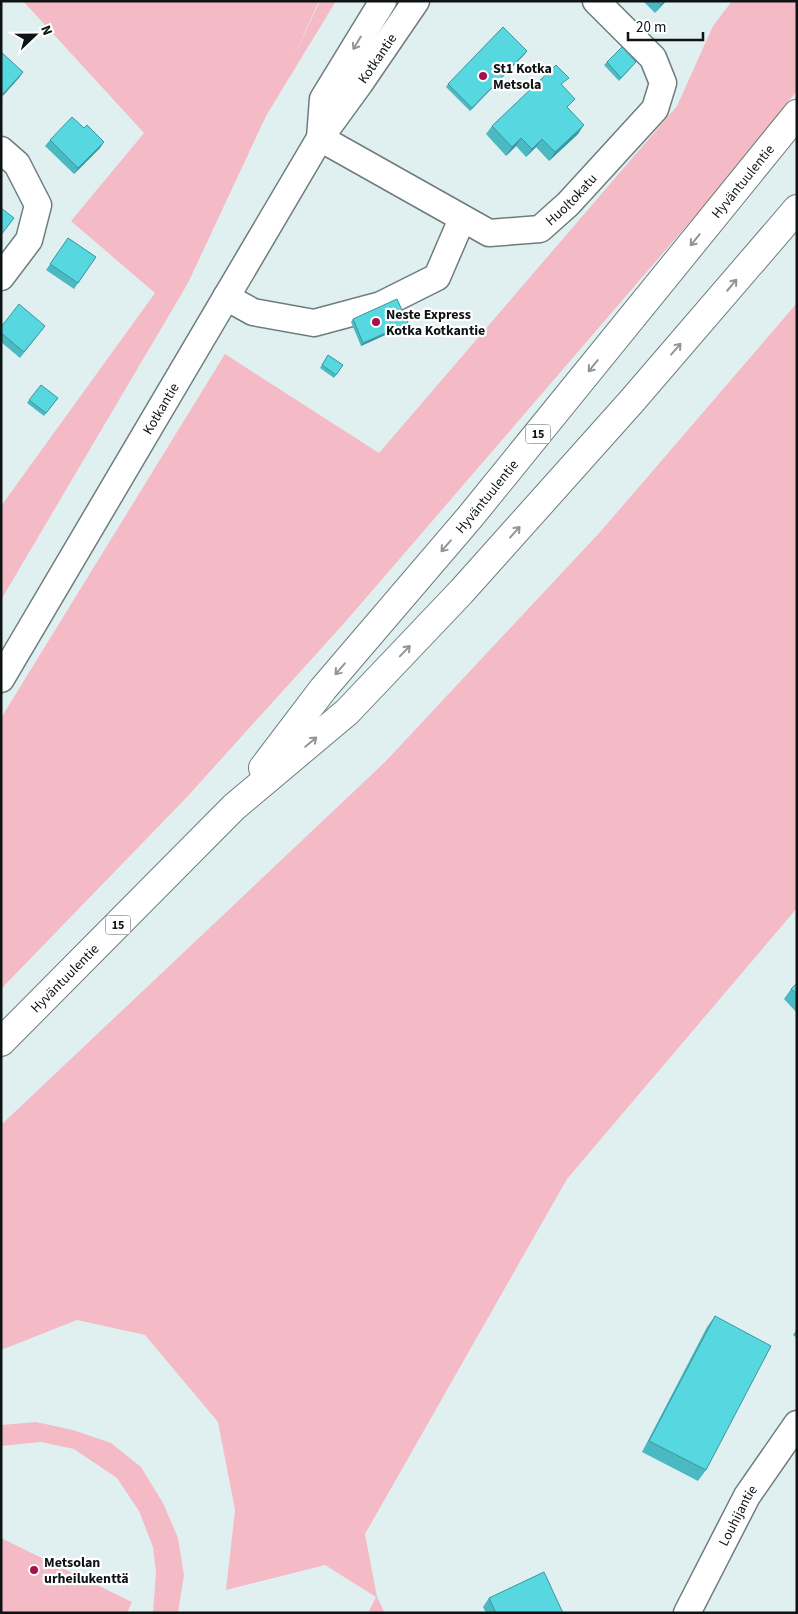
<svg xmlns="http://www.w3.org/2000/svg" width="798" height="1614" font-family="'Source Sans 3',sans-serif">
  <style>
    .green { fill: #f4bbc6 }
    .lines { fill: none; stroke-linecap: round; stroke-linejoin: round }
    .minor-casing { stroke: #6e7c7d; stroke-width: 29 }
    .highway-casing { stroke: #6e7c7d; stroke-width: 30 }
    .minor { stroke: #fff; stroke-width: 26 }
    .highway { stroke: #fff; stroke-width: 28 }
    .wall { fill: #4bb9c1 }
    .shaded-wall { fill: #3d969d }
    .building { fill: #57d7e0; stroke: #3d969d }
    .oneway { stroke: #939595 }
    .poi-dot { fill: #a5114c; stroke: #fff; stroke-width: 2 }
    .labels { text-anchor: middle; stroke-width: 4.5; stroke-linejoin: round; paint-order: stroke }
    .shield { fill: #fff; stroke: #565a5a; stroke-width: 1 }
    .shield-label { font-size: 12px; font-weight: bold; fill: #0e1314 }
    .street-label { font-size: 14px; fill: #0e1314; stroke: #fff }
    .poi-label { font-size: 14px; font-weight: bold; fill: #0e1314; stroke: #fff; text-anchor: start }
  </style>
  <rect width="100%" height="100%" fill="#e0f0f1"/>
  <path class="green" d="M23,1H319L292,60L320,1H336L266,116L188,283L1,600V506L155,293L71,221L144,133Z
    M732,1H797V91L719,188L347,620L186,798L1,989V718L225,354L379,453L677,106L713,26Z
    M797,303V908L567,1179L365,1534L377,1597L385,1613H368L376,1597L325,1565L226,1590L235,1510L218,1422L145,1335L77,1320L1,1350V1125L385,762L601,531Z
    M36,1422L73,1430L111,1443L141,1467L163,1503L178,1538L184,1575L178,1613H153L156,1573L153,1547L139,1511L117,1478L74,1449L41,1442L1,1446V1425Z
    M1,1538L132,1602L127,1613H1Z"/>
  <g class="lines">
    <defs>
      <g id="minor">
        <path id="s1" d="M320,138L489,233L540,229L568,204L655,109L663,83L653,58L596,1"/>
        <path d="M320,138L323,99L383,1"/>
        <path d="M1,150L17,164L38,205L29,240L1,277"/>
        <path d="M226,297L253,312L314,323L381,305L437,277L462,219"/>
        <path id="s2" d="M1,679L320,138L360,83L416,1"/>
        <path id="s3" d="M687,1613L747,1496L797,1424"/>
      </g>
      <g id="highway">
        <path id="s4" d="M263,768L323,689L470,517L797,114"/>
        <path id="s5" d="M1,1042L234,807L347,712L462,591L631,402L797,209"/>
      </g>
    </defs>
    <use href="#minor" class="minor-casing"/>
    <use href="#highway" class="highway-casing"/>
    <use href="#minor" class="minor"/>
    <use href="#highway" class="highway"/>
  </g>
  <path class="wall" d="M643,1H666L655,13Z
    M527,51L470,111L446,87L448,84Z
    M607,62H636L619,81L604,65Z
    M563,86L568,108L578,134L549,161L536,147L526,157L516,146L506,156L486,134L492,126Z
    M84,128L100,148L74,174L45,146L50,140Z
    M68,238L96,257L74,289L46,270Z
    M353,319L408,323L405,326L361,346L351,322Z
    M45,326L20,358L1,342V327Z
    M328,355L343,365L334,378L320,368Z
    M58,398L44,416L27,403L29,400Z
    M797,983V1013L784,999L791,989Z
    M715,1316L706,1470L698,1481L642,1452L707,1327Z
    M797,1329V1338L793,1335Z
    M489,1598L563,1613H486L483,1607Z"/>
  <path class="shaded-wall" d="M664,1H666L655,13Z
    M527,51L525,54L470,111L472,108Z
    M23,72L19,78L1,98L3,94Z
    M584,125L578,134L549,161L555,152Z
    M521,138L516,146L506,156L512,147Z
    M542,139L536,147L526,157L532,149Z
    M104,142L100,148L74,174L78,168Z
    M408,323L405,326L361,346L363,343Z"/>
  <path class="building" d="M657,1H664L661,5Z
    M503,27L527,51L472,108L448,84Z
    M622,47L636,62L621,78L607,62Z
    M1,52L23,72L3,94L1,92Z
    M556,65L569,78L561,84L575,99L567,107L584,125L555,152L542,139L532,149L521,138L512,147L492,126Z
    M72,117L84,128L87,125L104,142L78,168L50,140Z
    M1,208L14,218L1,235Z
    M68,238L96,257L78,283L50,264Z
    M397,299L408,323L363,343L353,319Z
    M19,304L45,326L24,352L1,333V327Z
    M328,355L343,365L336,375L322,365Z
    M41,385L58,398L46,413L29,400Z
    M797,983V994L791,989Z
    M715,1316L771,1346L706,1470L649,1441Z
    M544,1572L563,1613H496L489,1598Z"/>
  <defs><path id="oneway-shaft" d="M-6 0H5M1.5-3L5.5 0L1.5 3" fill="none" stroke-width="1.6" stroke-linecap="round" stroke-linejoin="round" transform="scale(1.25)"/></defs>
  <g class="oneway">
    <use href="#oneway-shaft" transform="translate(357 43) rotate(121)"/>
    <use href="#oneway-shaft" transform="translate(695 240) rotate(129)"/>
    <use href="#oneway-shaft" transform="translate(732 285) rotate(-50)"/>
    <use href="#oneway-shaft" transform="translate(676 349) rotate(-49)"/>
    <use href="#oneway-shaft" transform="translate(593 366) rotate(129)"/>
    <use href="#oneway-shaft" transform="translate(515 532) rotate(-48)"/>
    <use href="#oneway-shaft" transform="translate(446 546) rotate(131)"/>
    <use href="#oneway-shaft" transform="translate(405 651) rotate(-46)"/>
    <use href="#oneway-shaft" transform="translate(340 669) rotate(131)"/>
    <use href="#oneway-shaft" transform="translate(311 742) rotate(-40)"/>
  </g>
  <g class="poi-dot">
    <circle cx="483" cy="76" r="5"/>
    <circle cx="376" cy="322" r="5"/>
    <circle cx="34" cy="1570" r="5"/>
  </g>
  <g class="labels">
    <g class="shield">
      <rect x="525.5" y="424.5" width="25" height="19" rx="4"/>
      <rect x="105.5" y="915.5" width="25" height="19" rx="4"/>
    </g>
    <g class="shield-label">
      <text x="538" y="438">15</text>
      <text x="118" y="929">15</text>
    </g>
    <g class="street-label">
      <text dy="5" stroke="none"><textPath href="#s2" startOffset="726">Kotkantie</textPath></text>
      <text dy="5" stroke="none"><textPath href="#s4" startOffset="758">Hyväntuulentie</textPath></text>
      <text dy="5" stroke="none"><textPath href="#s1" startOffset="288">Huoltokatu</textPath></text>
      <text dy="5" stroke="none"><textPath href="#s2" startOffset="314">Kotkantie</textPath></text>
      <text dy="5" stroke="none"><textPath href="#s4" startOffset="352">Hyväntuulentie</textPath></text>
      <text dy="5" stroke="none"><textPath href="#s5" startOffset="90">Hyväntuulentie</textPath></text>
      <text dy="5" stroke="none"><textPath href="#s3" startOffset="110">Louhijantie</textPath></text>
    </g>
    <g class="poi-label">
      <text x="493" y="73">St1 Kotka<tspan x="493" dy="16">Metsola</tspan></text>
      <text x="386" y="319">Neste Express<tspan x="386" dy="16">Kotka Kotkantie</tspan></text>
      <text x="44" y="1567">Metsolan<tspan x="44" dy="16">urheilukenttä</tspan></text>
    </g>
  </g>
  <rect width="798" height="1614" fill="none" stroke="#0e1314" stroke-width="5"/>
  <g transform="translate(35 35) rotate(68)" stroke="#ffffff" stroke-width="4" paint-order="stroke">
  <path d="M0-4L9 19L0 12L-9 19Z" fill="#0e1314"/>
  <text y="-8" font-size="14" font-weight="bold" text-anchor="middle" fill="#0e1314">N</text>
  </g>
  <path d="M628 32v8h75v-8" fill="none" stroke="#0e1314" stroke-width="2.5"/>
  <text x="636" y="32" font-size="15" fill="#0e1314" stroke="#ffffff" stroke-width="4" paint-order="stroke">20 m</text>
</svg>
